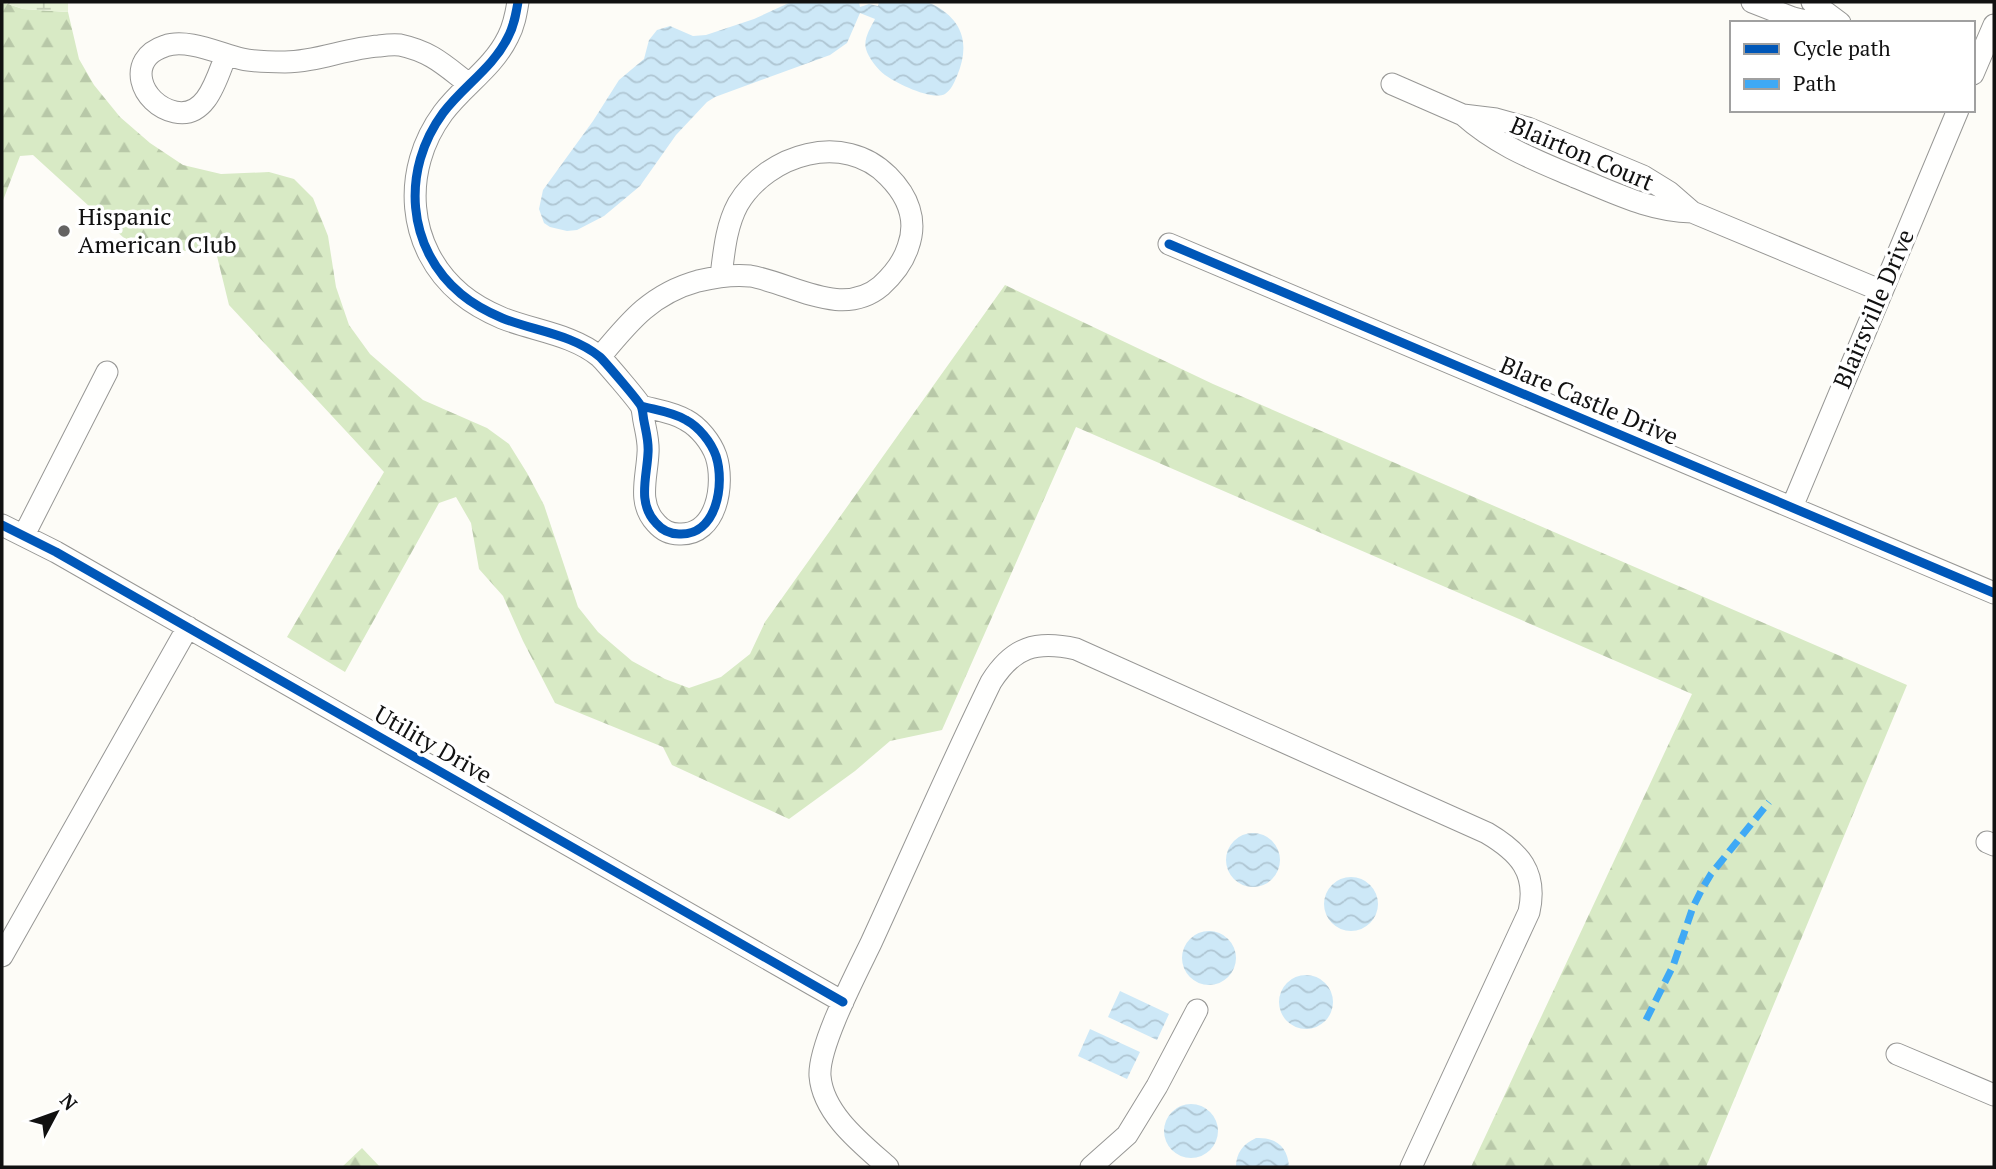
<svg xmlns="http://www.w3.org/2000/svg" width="1996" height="1169" font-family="'PT Serif',serif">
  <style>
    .forest { fill: url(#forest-firs) }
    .wetland { fill: url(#wetland-marsh) }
    .water { fill: url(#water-waves) }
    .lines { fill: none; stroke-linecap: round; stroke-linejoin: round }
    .minor-casing { stroke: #979795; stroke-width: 23 }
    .minor { stroke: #fffffe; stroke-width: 21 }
    .quiet { stroke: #3fa9f5; stroke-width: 7; stroke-dasharray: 14 7; stroke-linecap: butt }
    .cycleway-casing { stroke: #fff; stroke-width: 13 }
    .cycleway { stroke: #0057b8; stroke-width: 9 }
    .poi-dot { fill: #646362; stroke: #fff; stroke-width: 2.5 }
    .labels { text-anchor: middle; stroke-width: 7; stroke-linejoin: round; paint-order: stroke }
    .street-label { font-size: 24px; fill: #111; stroke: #fff }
    .poi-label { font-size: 24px; fill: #111; stroke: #fff; text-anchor: start }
  </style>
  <defs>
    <pattern id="forest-firs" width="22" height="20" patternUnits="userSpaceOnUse" patternTransform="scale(1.75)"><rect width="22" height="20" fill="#d8eac5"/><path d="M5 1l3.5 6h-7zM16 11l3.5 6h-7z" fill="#b8c8a8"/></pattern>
    <pattern id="wetland-marsh" width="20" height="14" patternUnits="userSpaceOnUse" patternTransform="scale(1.75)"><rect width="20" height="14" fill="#e7f3d7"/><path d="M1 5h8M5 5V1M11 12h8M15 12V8" fill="none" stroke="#c5cfb8"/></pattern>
    <pattern id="water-waves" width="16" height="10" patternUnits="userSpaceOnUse" patternTransform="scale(1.75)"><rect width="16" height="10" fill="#cde8f7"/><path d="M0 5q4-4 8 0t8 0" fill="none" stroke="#afc6d3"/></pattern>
  </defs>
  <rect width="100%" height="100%" fill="#fdfcf7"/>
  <path class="forest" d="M2,2L23,9L68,12L79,59L94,85L120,117L150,143L183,165L221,174L269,172L294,179L313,198L328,236L336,287L349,325L370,354L423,400L487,428L509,444L527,473L544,505L578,607L598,632L632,661L665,679L689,688L721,677L750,654L765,622L1005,285L1213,384L1907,685L1706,1167H1471L1692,694L1076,427L942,730L890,741L855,771L789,819L672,765L663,747L555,703L523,641L503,596L479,569L471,523L456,497L439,503L345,672L287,637L384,472L229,305L216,252L136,249L33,155L20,156L2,203Z
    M362,1148L380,1167H342Z"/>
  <path class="wetland" d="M2,2H68V12L23,9Z"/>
  <path class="water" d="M791,2H859L860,7L869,4L878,6L879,2C892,2 922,0 932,4C964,20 970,45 957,76C954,83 951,90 945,94C932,101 896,83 885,75C878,70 868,57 866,49C863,39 871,27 875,19L860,13L847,43L830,55L715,97L707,102L676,135L640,186L604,216L577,230L567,231L550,227L544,223L539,209L543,190L593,121L619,80L644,59L649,40L657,30L670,26L693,36L706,35L754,19Z
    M1226 860a27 27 0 1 1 54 0a27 27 0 1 1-54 0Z
    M1324 904a27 27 0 1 1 54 0a27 27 0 1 1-54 0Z
    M1182 958a27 27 0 1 1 54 0a27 27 0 1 1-54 0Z
    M1279 1002a27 27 0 1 1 54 0a27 27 0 1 1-54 0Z
    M1120,991L1169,1014L1157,1040L1108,1017Z
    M1090,1029L1140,1052L1127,1079L1078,1056Z
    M1164 1131a27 27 0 1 1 54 0a27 27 0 1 1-54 0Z
    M1256,1138C1276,1137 1288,1147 1289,1167H1236C1236,1153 1243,1144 1256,1138Z"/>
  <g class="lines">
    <defs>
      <path id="minor" d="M518,2C516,14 514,26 508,37C493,68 463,86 443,113C401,170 406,248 461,294C473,304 488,312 502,318C534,331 572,334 600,357C606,363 637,399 641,406C643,410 643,417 644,421C646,432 649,442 648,453C647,477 637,503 656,523C662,530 669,534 679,534C717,536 725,484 716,456C711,442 699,427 686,420C673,412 656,410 641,406
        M1752,2L1793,18L1813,23
        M1812,2L1840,23
        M226,55C217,77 207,119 175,112C140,104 125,59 165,46C187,38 220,54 242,59C255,62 271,62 285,62C316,62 347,48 379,46C386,45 393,44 400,45C432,52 444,65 469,84
        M1973,74L1994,25
        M1392,84L1463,115L1496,119L1528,128L1643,176L1669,192L1692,212C1649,211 1615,193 1575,177C1533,159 1498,146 1463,115
        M1692,212L1882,291
        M1169,244L1994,593
        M600,357C629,322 651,294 698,281C715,277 733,274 750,276C792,283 842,319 881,286C893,275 903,263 908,247C918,220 908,196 888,176C844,131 768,154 738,204C726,226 724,252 721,276
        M1792,507L1958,110
        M2,525L56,552L843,1002
        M24,535L107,372
        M1987,842L1994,845
        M2,956L188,627
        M1897,1054L1994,1095
        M888,1167C862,1144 823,1114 820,1076C818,1046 857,972 871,943C911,856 949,768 991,682C1013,647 1036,640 1076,649L1487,833C1519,852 1538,872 1529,912L1411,1167
        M1091,1167L1127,1135L1157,1086L1197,1010"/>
    </defs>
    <use href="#minor" class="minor-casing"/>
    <use href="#minor" class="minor"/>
    <path class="quiet" d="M1646,1020L1673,966L1693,907L1702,889L1711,874L1769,802"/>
    <defs>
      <path id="cycleway" d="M518,2C516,14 514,26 508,37C493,68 463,86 443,113C401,170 406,248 461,294C473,304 488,312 502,318C534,331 572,334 600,357C606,363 637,399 641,406C643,410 643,417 644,421C646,432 649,442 648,453C647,477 637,503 656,523C662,530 669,534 679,534C717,536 725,484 716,456C711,442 699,427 686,420C673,412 656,410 641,406
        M1169,244L1994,593
        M2,525L56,552L843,1002"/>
    </defs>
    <use href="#cycleway" class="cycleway-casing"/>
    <use href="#cycleway" class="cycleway"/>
  </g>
  <circle class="poi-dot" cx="64" cy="231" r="7"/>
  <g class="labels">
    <g class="street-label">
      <text transform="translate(1582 154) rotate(23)" y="8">Blairton Court</text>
      <text transform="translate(1874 309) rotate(-67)" y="8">Blairsville Drive</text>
      <text transform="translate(1589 401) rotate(23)" y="8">Blare Castle Drive</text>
      <text transform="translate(433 745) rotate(30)" y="8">Utility Drive</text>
    </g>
    <g class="poi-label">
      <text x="78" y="225">Hispanic<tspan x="78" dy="28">American Club</tspan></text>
    </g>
  </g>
  <rect width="1996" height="1169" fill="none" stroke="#111111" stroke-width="7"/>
  <rect x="1730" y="21" width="245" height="91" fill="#ffffff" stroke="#a0a0a0" stroke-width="2"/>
  <rect x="1744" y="44" width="35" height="10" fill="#0057b8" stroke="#a0a0a0" stroke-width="2"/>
  <text x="1793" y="56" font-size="21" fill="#111111">Cycle path</text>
  <rect x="1744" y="79" width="35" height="10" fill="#3fa9f5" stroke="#a0a0a0" stroke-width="2"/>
  <text x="1793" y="91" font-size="21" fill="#111111">Path</text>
  <g transform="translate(56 1113) rotate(49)" stroke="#ffffff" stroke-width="5" paint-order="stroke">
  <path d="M0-5L12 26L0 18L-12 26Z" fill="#111111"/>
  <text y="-10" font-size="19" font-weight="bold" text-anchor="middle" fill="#111111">N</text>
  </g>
</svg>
